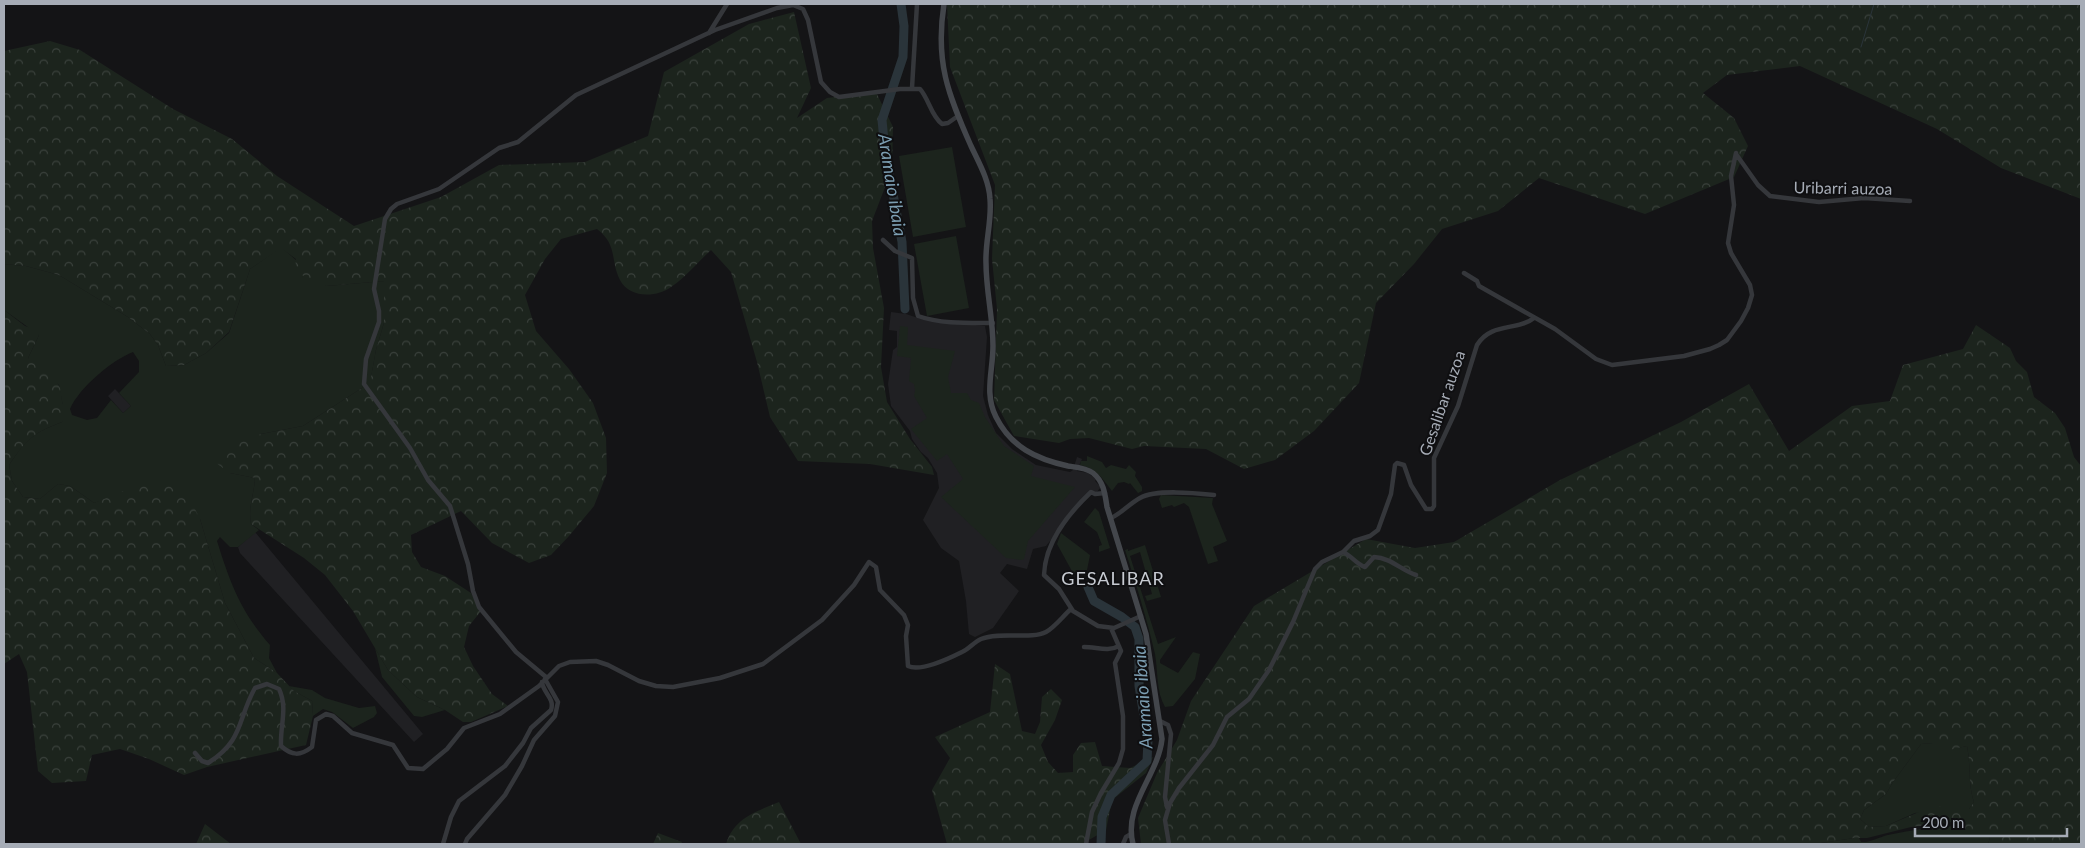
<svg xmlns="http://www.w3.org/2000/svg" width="2085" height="848" font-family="Lato,sans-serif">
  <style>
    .built { fill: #202023 }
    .green { fill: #1c241d; fill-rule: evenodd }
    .forest { fill: url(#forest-crowns); fill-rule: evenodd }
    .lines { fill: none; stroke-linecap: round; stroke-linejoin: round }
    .stream { stroke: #2a343a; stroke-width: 1 }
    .river { stroke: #2a343a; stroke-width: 9 }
    .street { stroke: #35373b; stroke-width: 4.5 }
    .secondary { stroke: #43464b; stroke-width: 5.5 }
    .labels { text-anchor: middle; stroke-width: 4; stroke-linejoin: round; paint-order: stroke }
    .street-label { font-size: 16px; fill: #a6acb6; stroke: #0f0f11 }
    .water-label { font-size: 18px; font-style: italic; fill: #7c9eb2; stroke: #0f0f11 }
    .neighbourhood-label { font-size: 18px; letter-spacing: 1px; fill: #c7cbd2; stroke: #0f0f11 }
  </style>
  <defs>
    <pattern id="forest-crowns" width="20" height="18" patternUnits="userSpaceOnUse" patternTransform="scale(1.25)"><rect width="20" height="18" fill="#1c241d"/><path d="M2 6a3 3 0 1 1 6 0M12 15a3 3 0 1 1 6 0" fill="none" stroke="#3a413c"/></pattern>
  </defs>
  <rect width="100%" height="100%" fill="#141416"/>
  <path class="built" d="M891,312L906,314L921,319L985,326L987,337L983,396L988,415L996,433L1012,449L1036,465L1070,472L1073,470L1077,457L1082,459L1077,471L1088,473L1096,479L1095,481L1101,487L1096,493L1091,490L1046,546L1033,549L1027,569L1007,564L1000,573L1019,591L993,628L975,637L969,634L966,601L959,561L941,548L923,520L939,488L937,473L928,458L921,452L912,439L910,431L891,406L888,384L893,350L897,347V331L889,330Z
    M115,389L131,406L123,413L108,396Z
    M255,532L423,734L414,742L240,553L238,547Z"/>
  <path class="green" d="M952,147L966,227L913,237L899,156Z
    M956,236L969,308L927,316L914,244Z
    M281,247L326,286L384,281V323L376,350L371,378L362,388L303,426L261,434L230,473L255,478C254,496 248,506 251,524L259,530L238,547H230L220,537L217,541C230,583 241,612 270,645L269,658L277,673L254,658L225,603L200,519L107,499L94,503L70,486L58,484L40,499L23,497L12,481L9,465C26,439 33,433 62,422L63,407L59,385L28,358L39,335L4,310V264L26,266L59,275L128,317L150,334L158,345L166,366L184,365L206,353L229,333L250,269ZM133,352L139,361V372L119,393L131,406L123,413L111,400L97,418L87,420L72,415L70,409C79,388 112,360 133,352Z
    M900,326L908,327L907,345L955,351L948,377L951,393H967L971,400L979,403L985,417L1004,446L1034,466L1031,476L1075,487L1028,541L1024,559L1021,560L1006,558L941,497L963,479L947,454L937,461L911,429L927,418L914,396L915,391L914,384L909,381L911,358L897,356Z
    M1087,456L1102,462L1106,468L1111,465L1126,469L1129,465L1136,472L1135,476L1142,487V491L1138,493L1130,483L1129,484L1124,482L1118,483L1112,491C1102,478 1096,468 1080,465L1081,461H1087Z
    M1161,495L1213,498L1212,504L1227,541L1213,547L1218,561L1208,564L1189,507L1184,503L1174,507L1172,505L1162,508L1159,499Z
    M1095,508L1099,512L1110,548L1099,552V546L1102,545L1097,532L1084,522Z
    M1061,533L1090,555L1087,570L1073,573L1057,544Z
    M1145,545L1161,597L1147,601L1145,596L1152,594L1140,552L1130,556L1158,644L1176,637L1160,660V663L1178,673L1193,652L1200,654L1195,679L1173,706L1165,707C1156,692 1158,671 1155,654C1147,619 1136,584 1125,550L1128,549V551Z
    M375,648L388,670L417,697L445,710L422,717L414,716L382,677Z
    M289,686L312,690L325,698L359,708L375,706L377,713L374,717L353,728L332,712L323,709L313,716L312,701L294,691Z
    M1932,743L1957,748L1967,746C1971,765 1968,785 1974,802L1969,809L1915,813L1886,826L1869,827L1860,819L1864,810L1886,794L1893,782L1921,744Z
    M1955,826L1956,828L1987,834L1990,838L1988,844H1814L1854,838H1859L1861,842C1870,843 1879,837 1888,835C1910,830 1932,827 1955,826Z"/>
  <path class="forest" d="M947,4H2081V199L2001,168L1937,129L1800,66L1727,75L1703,93L1734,118L1748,146L1734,177L1645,214L1539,178L1498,211L1442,229L1414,264L1376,303L1359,383L1314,431L1275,460L1244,469L1206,449L1144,446L1132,449L1089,438L1070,439L1059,443L1014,436L994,400L997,309L992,259L995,185L950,67Z
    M794,12L811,88L797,118L827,98L876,92L893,127L892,169L872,221L873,248L884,308L881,367L887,402L910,439L932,467L934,475L870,464L798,461L770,417L757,362L731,272L711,250C698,262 686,277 671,287C656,298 629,298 620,280C610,260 618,245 597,229L561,239L545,259L525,295L536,331L569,369L593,403L606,438L607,473L594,506L569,536L551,555L529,563L492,543L461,511L411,535L412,552L421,567L445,576L471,593L481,611L469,626L464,647L473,666L492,694L508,706L471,722H463L445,710L417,697L388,670L353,611L325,575L304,558L251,524C248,506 254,496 255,478L230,473L216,463L222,449L261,434L303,426L362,388L371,377L376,350L384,323V281L326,286L295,272L296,259L281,248L250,269L229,332L206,353L184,365L166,366L158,345L150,334L128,317L59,275L26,266L4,264V51L50,41L80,50L173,109L232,139L277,176L354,226L441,197L499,165L585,162L648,136L664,72L749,24Z
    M4,310L25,326L37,330L39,335L28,358C36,361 58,379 60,388C62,396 61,404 66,411L62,422C33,433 27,439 9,465L12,481L23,497L40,499L58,484L70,486L94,503L140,484H165L178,488L192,503L200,519L225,603L254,658L277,673L294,691L312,701L313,716L306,745L207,767L184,775L149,759L120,749L92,755L86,781L52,783L38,771L27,672L19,654L4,664Z
    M1976,325L2010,348L2016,361L2027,372L2034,397L2055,413L2065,428L2074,457L2081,466V844H1988L1990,838L1987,835C1970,839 1962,837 1952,822L1911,827L1867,838H1854L1814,844H1141L1138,818L1157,773L1177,740L1191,701L1254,606L1366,539L1415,548L1454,542L1560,480L1681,422L1749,384L1789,451L1852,406L1890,401L1903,365L1963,349ZM1932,743L1940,752L1967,746C1971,765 1968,785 1974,802L1969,809L1933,806L1886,826L1869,827L1860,819L1864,810L1886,794L1893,782L1921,744Z
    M995,664L1010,674L1022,731L1035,734L1040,722L1042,697L1051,689L1062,700L1055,720L1041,745L1048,762L1058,773L1073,772V755L1081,743L1095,742L1102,766L1130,768L1153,757L1146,773L1112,800L1106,830L1082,844H947L932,790L950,758L935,737L990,712Z
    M779,802L801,844H726C734,818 755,812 779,802Z
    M205,824L231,844H196Z
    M658,833L682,842L681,844H653Z"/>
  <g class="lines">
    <path class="stream" d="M1861,47L1874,4"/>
    <path class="river" d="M901,4L904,26L903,57L882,120L885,151L902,242L905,309
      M1088,587L1094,601L1122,617L1135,627L1139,639V686L1148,740L1147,761L1111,795L1102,817L1101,844"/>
    <path class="street" d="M709,33L727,4
      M912,88L917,4
      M1736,154L1758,185L1770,196L1819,202L1864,198L1910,201
      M883,240L895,251L912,258L913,298L918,316C940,324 969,323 993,323
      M1464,273L1477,281L1479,286L1555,329L1596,359L1612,365L1684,356L1710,349L1719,345L1727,340L1741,321L1748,308L1752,295L1750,285L1731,253L1728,243L1734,205L1731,176L1736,153
      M1105,493L1095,494L1091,492C1068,514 1045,542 1044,575L1059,589L1073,611L1098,626L1114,628L1141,616
      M1111,518C1122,513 1129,504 1140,498C1156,489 1195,493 1214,495
      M1343,552C1352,556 1356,564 1365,567L1374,557C1391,558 1401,570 1416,575
      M1084,647C1097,647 1108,652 1119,646
      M546,677L516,652L479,607L473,591L468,564L450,506L428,480L410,448L364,384L366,359L379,322V311L374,289L380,251L385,219L391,209L397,204L439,189L499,148L518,142L576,95L715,30L777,8L793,5L803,9L808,20L821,82L830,92L839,97L900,89H920C929,99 931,116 942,124L948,123L958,116
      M1160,721L1168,725L1171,734L1165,797L1167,807
      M195,753L202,761L208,763C244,740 237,720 255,688L267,684L279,689C288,708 280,725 281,746C292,756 300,756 312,747L316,720L326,714L333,716L352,733L393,745L408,768L423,769L447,749L464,728L500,714L539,686L559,666L570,662L596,661L608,665L639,681L656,686L673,687L720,678L763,664L822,620L854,585L869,562L876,567L880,590L904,615L908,625L906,636L908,666C920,672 950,658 962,652C969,649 974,642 981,639C1000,631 1031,640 1046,632C1055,627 1063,616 1071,609
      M443,844L451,817L459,801L505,766L523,743L531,728L551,710C555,698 543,693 542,682
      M465,844L467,839L505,795L522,766L534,740L555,716L558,702L545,679
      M1086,844L1092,812L1101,793L1119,763L1123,749V716L1115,663L1121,651L1111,628
      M1123,844L1126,837L1131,834
      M1169,844L1165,820L1170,803L1179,788L1213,745L1227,717L1249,699L1269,670L1293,622L1315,569L1322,562L1343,552L1354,541L1370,536L1378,530L1391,494L1395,465L1397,463L1404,465L1411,485L1426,509H1432L1434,506V458L1458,406L1477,345C1491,322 1518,331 1534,318"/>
    <path class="secondary" d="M944,4C935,62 948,94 971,146C979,163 989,180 990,199C992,221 985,242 986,263C986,291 993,318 993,346C993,371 984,393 996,417C1011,447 1036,459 1068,466C1075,467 1087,468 1093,473C1104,482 1105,494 1107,507L1146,634L1162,739C1158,776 1123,805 1133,844"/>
  </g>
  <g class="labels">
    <g class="street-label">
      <text transform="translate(1843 188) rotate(1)" y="6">Uribarri auzoa</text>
      <text transform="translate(1442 403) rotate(-71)" y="6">Gesalibar auzoa</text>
    </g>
    <g class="water-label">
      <text transform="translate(892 185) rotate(81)" y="6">Aramaio ibaia</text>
      <text transform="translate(1143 697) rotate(-94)" y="6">Aramaio ibaia</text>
    </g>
    <g class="neighbourhood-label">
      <text x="1113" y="585">GESALIBAR</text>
    </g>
  </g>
  <rect width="2085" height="848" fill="none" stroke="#a6acb6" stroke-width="10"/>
  <path d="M1915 828v8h152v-8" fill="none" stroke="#a6acb6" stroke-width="2.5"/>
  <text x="1922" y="828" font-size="15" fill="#a6acb6" stroke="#0f0f11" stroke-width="4" paint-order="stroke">200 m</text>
</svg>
